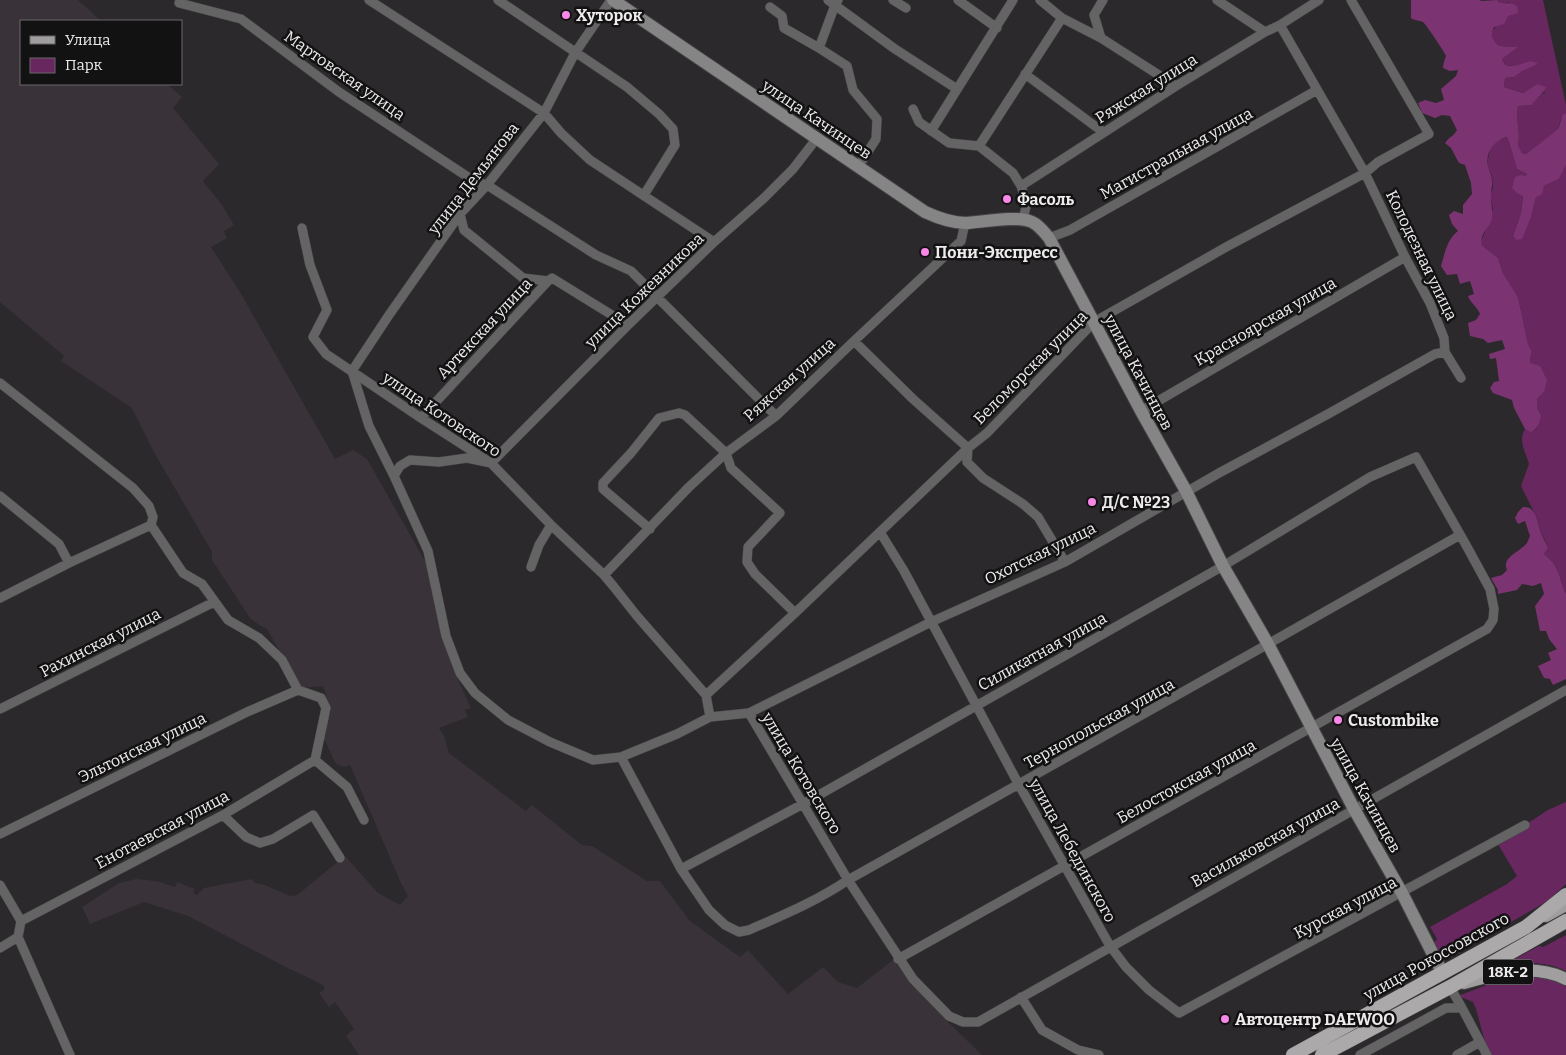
<svg xmlns="http://www.w3.org/2000/svg" width="1566" height="1055" font-family="Bitter,serif">
  <style>
    .built { fill: #393238 }
    .green { fill: #68275f }
    .forest { fill: #7b3471 }
    .lines { fill: none; stroke-linecap: round; stroke-linejoin: round }
    .minor-casing { stroke: #464446; stroke-width: 10 }
    .secondary-casing { stroke: #464446; stroke-width: 14 }
    .primary-casing { stroke: #464446; stroke-width: 14 }
    .trunk-casing { stroke: #464446; stroke-width: 15 }
    .minor { stroke: #656465; stroke-width: 9 }
    .secondary { stroke: #868586; stroke-width: 12 }
    .primary { stroke: #a09e9f; stroke-width: 12 }
    .trunk { stroke: #aca9aa; stroke-width: 14 }
    .poi-dot { fill: #f987e8; stroke: #131213; stroke-width: 2 }
    .labels { text-anchor: middle; stroke-width: 5; stroke-linejoin: round; paint-order: stroke }
    .shield { fill: #131213; stroke: #acaaab; stroke-width: 1 }
    .shield-label { font-size: 15px; font-weight: bold; fill: #edebec }
    .poi-label { font-size: 16px; font-weight: bold; fill: #edebec; stroke: #131213; text-anchor: start }
    .street-label { font-size: 16px; fill: #edebec; stroke: #131213 }
  </style>
  <rect width="100%" height="100%" fill="#2b292b"/>
  <path class="built" d="M0,0H78L101,21H21V84H167L182,97L173,108L219,164L203,181L222,205L234,225L224,231L227,238L211,247L240,292L335,459L353,450L367,459L429,568L453,668L471,708L465,710L468,717L439,728L444,736L449,753L526,811L532,805L582,845L592,846L647,881H660L690,921L740,957L748,950L788,994L823,967L838,982L857,988L893,960L944,1018L982,1055H359L346,1036L354,1029L335,1002L329,1007L319,993L325,989L323,985L282,965L188,916L144,902L90,924L82,907L119,883L136,879L156,881L175,887L177,882L195,889L193,893L197,895L204,888L252,879L255,883L265,885L290,896L297,895L345,856L378,893L400,905L408,896L401,883L350,765L344,767L336,764L322,735L331,712L323,686L300,688L267,629L259,625L250,618L212,560V552L155,454L132,408L61,361L64,356L0,302Z"/>
  <path class="green" d="M1497,0H1543L1566,105V114H1563L1557,131L1526,154L1522,153L1518,145C1521,132 1515,120 1518,106L1532,105L1536,99L1545,92L1537,84L1523,93L1504,87L1505,78L1514,77L1521,71L1538,64L1516,66L1505,65L1502,59L1517,47L1499,46L1492,40L1491,34L1510,2L1502,4L1497,2Z
    M1507,137L1509,142L1517,169L1527,174L1525,176L1521,213L1513,236L1516,240L1531,217L1536,197L1544,186L1559,179L1566,165V594C1558,577 1561,566 1544,554L1548,548L1545,540L1541,533L1537,518L1521,486L1529,464C1525,451 1518,441 1525,429L1531,431L1536,429L1541,415L1537,408V399L1544,392L1530,363V358L1532,352L1528,344L1518,297L1503,273L1498,258L1482,247L1481,242L1493,209L1490,194L1493,188L1492,176L1488,167V159L1490,150L1496,141Z
    M1566,802V884L1549,900L1539,906L1458,952L1451,955L1440,953L1434,943L1437,939L1430,927L1507,884L1517,876L1496,841L1525,825L1548,810Z
    M1566,935V971C1543,960 1525,963 1500,967L1539,946L1543,947Z
    M1537,975L1566,985V1055H1492L1485,1042L1476,1009L1473,1002L1458,996L1502,979Z"/>
  <path class="forest" d="M1411,0H1480L1481,1L1497,0L1498,2C1506,5 1508,1 1517,6L1518,13L1508,16L1504,24L1494,27C1490,36 1492,40 1499,46L1518,47L1502,59L1505,65C1509,66 1514,66 1518,65C1527,63 1530,58 1538,64L1522,71L1514,77L1505,78L1504,87L1523,93L1537,84L1546,87C1544,94 1536,98 1532,105L1518,106C1515,120 1521,131 1518,145L1522,153L1526,154C1529,152 1556,131 1558,129C1560,125 1561,119 1563,114H1566V165L1559,179L1544,186L1542,194L1536,197L1531,217L1522,239L1516,240L1513,236L1521,213L1523,196L1517,193L1512,188L1515,177L1520,175L1525,176L1527,174L1517,169L1509,142L1507,137C1494,140 1485,153 1488,166C1489,171 1492,175 1492,181C1493,187 1490,191 1491,196C1491,204 1493,211 1492,219C1490,228 1479,232 1482,246L1498,258L1503,273L1518,297L1528,344L1532,352L1530,358V363L1540,366L1547,380L1544,392L1537,399V408L1541,415C1540,422 1538,428 1531,432L1525,429L1514,408L1512,400L1493,393L1490,388L1494,382L1499,381L1496,358L1490,359L1489,354L1505,349L1502,340L1488,343L1483,339L1470,336L1468,323L1476,320L1480,314C1477,306 1471,304 1468,296L1474,294L1470,281L1460,284L1457,274L1447,275L1441,266C1445,253 1447,239 1458,231L1452,224L1449,215L1454,211L1463,214V205L1472,194L1471,183L1465,165L1459,163L1451,148L1445,143C1449,137 1454,136 1457,130L1450,116L1442,115L1435,118L1422,113L1418,103L1425,100L1436,103L1444,100L1441,89L1456,76L1458,70L1450,71L1443,68C1443,65 1445,58 1446,56C1446,54 1425,23 1423,22C1419,20 1415,21 1411,18Z
    M1523,507C1537,506 1537,522 1541,533C1543,538 1546,543 1548,548L1544,554C1561,567 1558,577 1566,594V679L1553,685L1550,679L1544,678L1538,666L1551,660L1548,653L1557,649L1549,639L1546,631H1540L1535,606L1544,594L1541,583L1533,586L1522,584L1517,590L1498,594V590L1491,578L1502,575L1507,570C1501,557 1520,552 1527,543C1528,541 1529,538 1530,536L1525,521L1518,524L1515,518L1518,512Z"/>
  <g class="lines">
    <defs>
      <path id="minor" d="M369,0L544,113L561,133L590,160L714,242
        M498,0L627,87L659,114L673,129L675,145L644,195
        M828,0L895,49L957,89
        M838,0L835,5L819,48L847,66L853,90L877,119L876,139L858,167
        M893,0L906,8
        M958,0L997,28
        M1040,0L1062,18L1101,38L1176,86
        M1217,0L1265,32
        M179,3L241,19L339,92L474,181L487,185L596,255L631,271L776,416
        M770,7L782,16L784,28L819,48
        M1280,25L1365,173L1405,257L1430,303L1444,338L1445,352L1461,378
        M1101,38L1094,15L1103,0
        M1025,74L1103,132
        M913,109L919,122L949,143L979,146L1013,173L1021,186
        M931,131L1013,0
        M979,146L1062,18
        M460,214L464,230L523,278L548,281L552,278L628,325
        M1023,219L1027,203L1021,186L1176,86L1265,32L1280,25L1319,0
        M302,228L310,265L327,310L313,337L326,354L421,418L491,463L551,525L604,575L614,587L637,616L706,695L710,717
        M1049,238L1070,230L1317,90
        M854,341L913,399L968,448L967,462L983,478L1023,504L1038,517L1065,562
        M352,371L369,426L394,476L428,551L446,636L460,673L475,693L508,720L550,742L593,760L621,757L677,734L710,717L749,713L931,622L1065,562L1219,473L1328,414L1435,354L1445,352
        M352,371L389,315L460,214L487,185L544,113L575,53L611,0
        M0,383L133,488L149,506L153,517L151,525L183,573L202,584L228,620L259,638L282,660L298,690L321,698L326,708L315,760
        M1141,411L1405,257
        M421,418L548,281
        M394,476L400,466L410,460L439,462L467,458L491,463L628,325L714,242L763,199L793,169L817,138
        M0,496L59,544L69,563
        M650,529L603,489V483L631,453L659,418L679,413L685,415L726,453L731,468L780,513L748,547L747,562L755,574L795,613
        M880,532L904,571L1019,785L1110,946L1126,967L1149,990L1179,1013L1525,825
        M531,567L539,545L551,525
        M604,575L689,487L726,453L776,416L854,341L961,241L965,223
        M0,598L69,563L151,525
        M706,695L795,613L968,448L987,433L1094,322L1228,246L1365,173L1378,162L1429,134L1351,0
        M0,709L214,602
        M749,713L848,880L913,979L949,1016L963,1022H978L1566,690
        M621,757L681,869L709,910L725,925L739,932L749,930C783,915 817,901 848,880L1268,644L1460,535
        M315,760L347,787L364,820
        M223,815L246,837L260,843L273,839L313,815L340,858
        M0,834L247,712L298,690
        M681,869L803,804L1223,566L1370,477L1416,457L1466,545L1490,589L1494,609L1493,620L1487,629L898,959
        M0,885L21,921L18,937L70,1055
        M21,921L223,815L315,760
        M0,948L18,937
        M1450,987L1462,1008
        M1021,997L1042,1030L1078,1050L1099,1055
        M1360,1055L1446,1008H1462L1487,1055
        M1457,1055L1480,1042"/>
      <path id="secondary" d="M613,0L925,212C938,218 952,223 966,223C983,222 1018,215 1032,222C1039,225 1044,232 1049,238L1141,411L1186,491L1223,566L1268,644L1354,809L1402,893L1442,972"/>
      <path id="primary" d="M1546,916L1566,905
        M1464,983C1498,973 1533,963 1566,979"/>
      <path id="trunk" d="M1293,1055L1526,927L1566,895
        M1322,1055L1450,987L1566,921"/>
    </defs>
    <use href="#minor" class="minor-casing"/>
    <use href="#secondary" class="secondary-casing"/>
    <use href="#primary" class="primary-casing"/>
    <use href="#trunk" class="trunk-casing"/>
    <use href="#minor" class="minor"/>
    <use href="#secondary" class="secondary"/>
    <use href="#primary" class="primary"/>
    <use href="#trunk" class="trunk"/>
  </g>
  <g class="poi-dot">
    <circle cx="566" cy="15" r="5"/>
    <circle cx="1007" cy="199" r="5"/>
    <circle cx="925" cy="252" r="5"/>
    <circle cx="1092" cy="502" r="5"/>
    <circle cx="1338" cy="720" r="5"/>
    <circle cx="1225" cy="1019" r="5"/>
  </g>
  <g class="labels">
    <rect class="shield" x="1483" y="959.5" width="50" height="25" rx="4"/>
    <g class="shield-label">
      <text x="1508" y="977">18К-2</text>
    </g>
    <g class="poi-label">
      <text x="576" y="21">Хуторок</text>
      <text x="1017" y="205">Фасоль</text>
      <text x="935" y="258">Пони-Экспресс</text>
      <text x="1102" y="508">Д/С №23</text>
      <text x="1348" y="726">Custombike</text>
      <text x="1235" y="1025">Автоцентр DAEWOO</text>
    </g>
    <g class="street-label">
      <text transform="translate(345 75) rotate(35)" y="6">Мартовская улица</text>
      <text transform="translate(1146 88) rotate(-32)" y="6">Ряжская улица</text>
      <text transform="translate(817 119) rotate(34)" y="6">улица Качинцев</text>
      <text transform="translate(1176 153) rotate(-29)" y="6">Магистральная улица</text>
      <text transform="translate(473 178) rotate(-52)" y="6">улица Демьянова</text>
      <text transform="translate(1422 255) rotate(64)" y="6">Колодезная улица</text>
      <text transform="translate(644 290) rotate(-44)" y="6">улица Кожевникова</text>
      <text transform="translate(1265 321) rotate(-30)" y="6">Красноярская улица</text>
      <text transform="translate(484 328) rotate(-47)" y="6">Артекская улица</text>
      <text transform="translate(1030 367) rotate(-45)" y="6">Беломорская улица</text>
      <text transform="translate(1139 372) rotate(62)" y="6">улица Качинцев</text>
      <text transform="translate(789 379) rotate(-42)" y="6">Ряжская улица</text>
      <text transform="translate(442 414) rotate(34)" y="6">улица Котовского</text>
      <text transform="translate(1040 553) rotate(-26)" y="6">Охотская улица</text>
      <text transform="translate(100 642) rotate(-27)" y="6">Рахинская улица</text>
      <text transform="translate(1042 651) rotate(-29)" y="6">Силикатная улица</text>
      <text transform="translate(1099 723) rotate(-29)" y="6">Тернопольская улица</text>
      <text transform="translate(142 747) rotate(-26)" y="6">Эльтонская улица</text>
      <text transform="translate(802 773) rotate(59)" y="6">улица Котовского</text>
      <text transform="translate(1186 781) rotate(-29)" y="6">Белостокская улица</text>
      <text transform="translate(1366 795) rotate(61)" y="6">улица Качинцев</text>
      <text transform="translate(162 829) rotate(-28)" y="6">Енотаевская улица</text>
      <text transform="translate(1265 842) rotate(-29)" y="6">Васильковская улица</text>
      <text transform="translate(1073 850) rotate(61)" y="6">улица Лебединского</text>
      <text transform="translate(1345 907) rotate(-28)" y="6">Курская улица</text>
      <text transform="translate(1436 956) rotate(-29)" y="6">улица Рокоссовского</text>
    </g>
  </g>
  <rect x="20" y="20" width="162" height="65" fill="#131213" stroke="#6a696a"/>
  <rect x="30" y="36" width="25" height="8" fill="#a09e9f" stroke="#6a696a"/>
  <text x="65" y="45" font-size="15" fill="#edebec">Улица</text>
  <rect x="30" y="58" width="25" height="15" fill="#68275f" stroke="#6a696a"/>
  <text x="65" y="70" font-size="15" fill="#edebec">Парк</text>
</svg>
